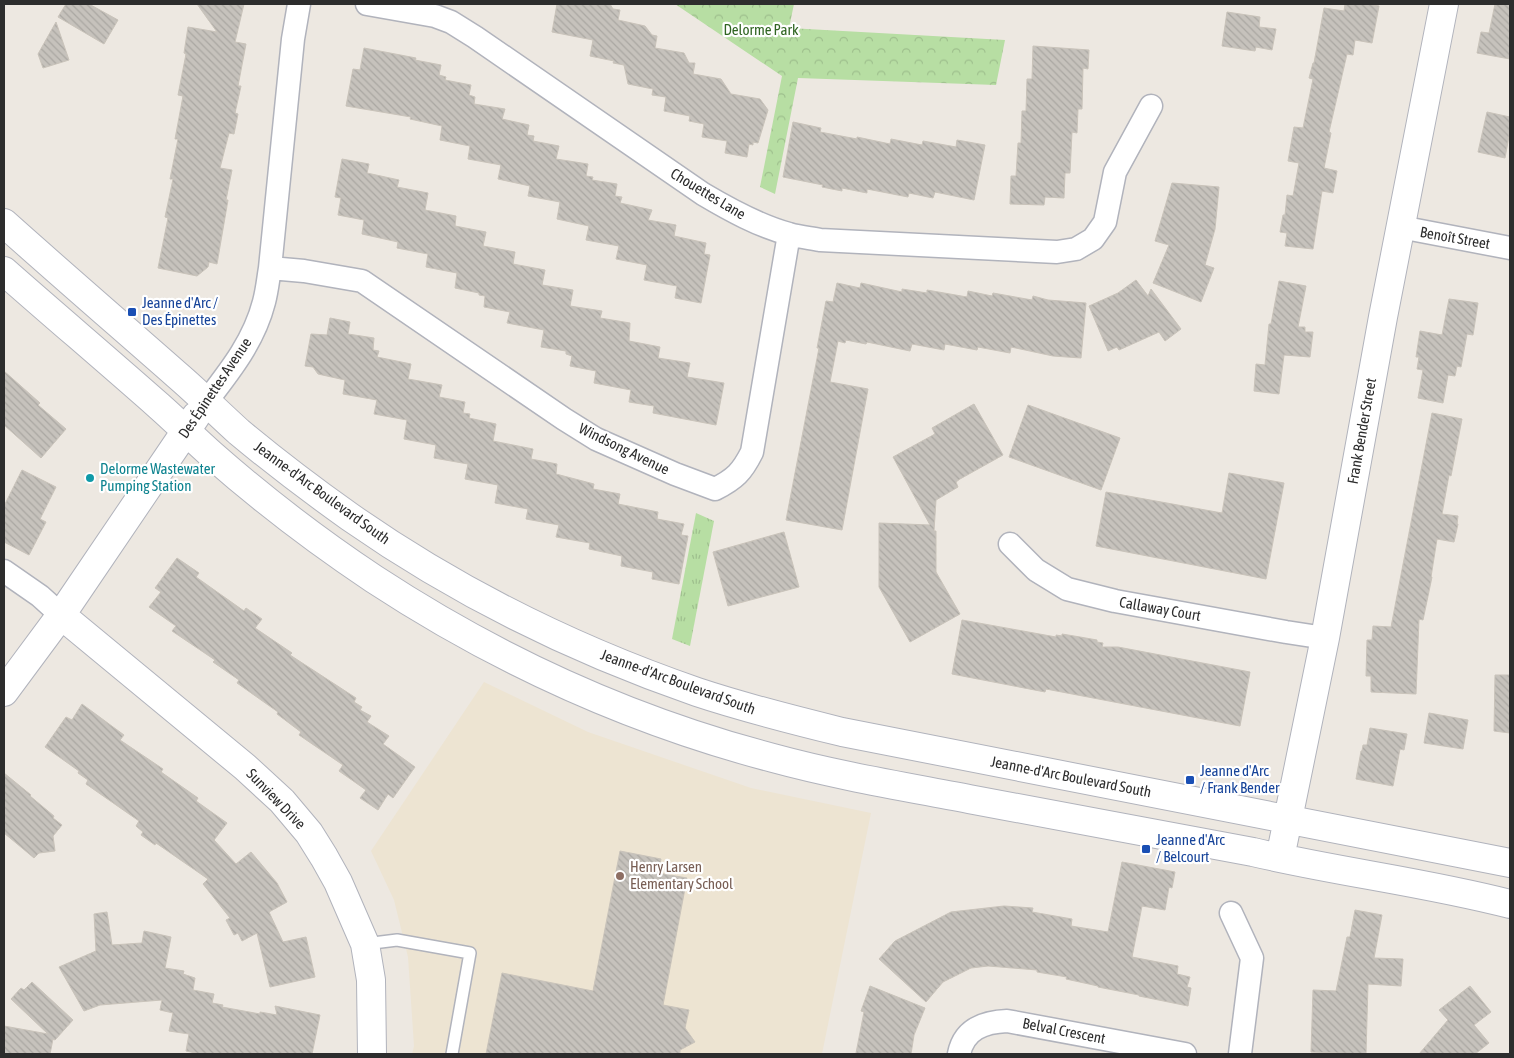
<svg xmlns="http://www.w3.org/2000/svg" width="1514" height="1058" font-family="'Asap Condensed',sans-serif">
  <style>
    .education { fill: #ede4d2 }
    .grass { fill: url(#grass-tufts) }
    .park { fill: url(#park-crowns) }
    .building { fill: url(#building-back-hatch); stroke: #c9c3ba }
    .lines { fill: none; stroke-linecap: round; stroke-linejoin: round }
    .lane-casing { stroke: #b1b3bc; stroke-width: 14 }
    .street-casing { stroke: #b1b3bc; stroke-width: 25 }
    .secondary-casing { stroke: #b1b3bc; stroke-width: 30 }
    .lane { stroke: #fff; stroke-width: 11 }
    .street { stroke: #fff; stroke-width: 22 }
    .secondary { stroke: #fff; stroke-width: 28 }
    .transit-dot { fill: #1a4fb4; stroke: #fff; stroke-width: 2 }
    .culture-dot { fill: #0f9aa8; stroke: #fff; stroke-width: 2 }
    .education-dot { fill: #8d6e63; stroke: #fff; stroke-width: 2 }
    .labels { text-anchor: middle; stroke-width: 4.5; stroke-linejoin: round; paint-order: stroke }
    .park-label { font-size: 15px; fill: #306522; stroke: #fff }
    .street-label { font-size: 15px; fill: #2d2d2d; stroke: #fff }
    .transit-label { font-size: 15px; fill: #164399; stroke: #fff; text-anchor: start }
    .culture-label { font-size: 15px; fill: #0d838f; stroke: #fff; text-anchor: start }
    .education-label { font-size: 15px; fill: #785e54; stroke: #fff; text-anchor: start }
  </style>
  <defs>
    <pattern id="grass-tufts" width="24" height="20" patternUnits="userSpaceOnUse" patternTransform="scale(1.25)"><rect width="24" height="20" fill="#b7dea3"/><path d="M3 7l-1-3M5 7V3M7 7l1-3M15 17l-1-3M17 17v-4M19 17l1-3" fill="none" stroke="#9ebf8d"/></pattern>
    <pattern id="park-crowns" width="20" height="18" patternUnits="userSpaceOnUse" patternTransform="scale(1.25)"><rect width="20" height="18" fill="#b7dea3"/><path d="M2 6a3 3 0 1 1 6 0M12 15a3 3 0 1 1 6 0" fill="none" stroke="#9ebf8d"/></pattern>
    <pattern id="building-back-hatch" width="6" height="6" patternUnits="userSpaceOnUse" patternTransform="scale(1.25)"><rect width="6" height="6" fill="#c6c2bc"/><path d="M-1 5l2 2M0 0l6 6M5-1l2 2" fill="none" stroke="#aaa7a2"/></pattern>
  </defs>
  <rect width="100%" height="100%" fill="#ede8e1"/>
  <path class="education" d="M484,682L588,732L751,788L871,813L822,1054H412L414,1046L408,957L394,900L371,851Z"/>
  <path class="grass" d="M696,513L714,521L690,646L672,639Z"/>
  <path class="park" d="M675,4H794L789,28L1005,40L996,85L798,78L775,194L760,187L782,76Z"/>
  <path class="building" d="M66,4H89L118,20L104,44L58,17Z
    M197,4H244L235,42L246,44L238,86H241L235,113L238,114L234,134L229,133L220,168L232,170L226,200H228L217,264L209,262L208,267L197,276L158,268L168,218L165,217L173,179H170L178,139H175L183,96L178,95L186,54L184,53L188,27L217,32Z
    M557,4H610L613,9L620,10L618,20L645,26L652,35L657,36L655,48L684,53L689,63H695L693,74L721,79L731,94L760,99L768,110L758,143L753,142V145L749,144L747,157L725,153L727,141L702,137L704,124L689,121L690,116L664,111L666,97L652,95L653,89L628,84L624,65L613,63L614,61L590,56L593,40L552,32Z
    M1345,4H1367L1379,6L1372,43L1355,40L1353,55L1347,54L1329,132L1331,133L1324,168L1337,171L1333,193L1322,191L1313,249L1285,246L1287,233L1280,232L1283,215H1285L1287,195L1293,196L1299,163L1288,161L1294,127L1303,128L1313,79L1309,78L1313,63H1314L1324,8L1344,11Z
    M1495,4H1510V59L1477,53L1481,32L1489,33Z
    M1227,12L1260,17L1259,27L1276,29L1272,50L1256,47L1255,51L1222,46Z
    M56,22L69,60L43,68L38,54Z
    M1033,46L1089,50L1088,69L1083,68L1082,109H1078L1077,133L1072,132L1070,173H1065L1064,198L1045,197L1044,205L1010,204L1011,176H1016L1018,143H1021L1022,111H1026L1027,79H1032Z
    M364,48L416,58L415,60L441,65L439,75L446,77L445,80L471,85L469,95L475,97L474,104L505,109L502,119L529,125L527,135L534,136L533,141L559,146L556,159L588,164L586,176L593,177L592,180L617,184L615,196L622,197L620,203L652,210L648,220L676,225L674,236L706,243L704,254L710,255L701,303L675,298L677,286L644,280L647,265L616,259L619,246L586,240L589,226L557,219L560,202L528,196L530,186L498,179L501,165L468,159L470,146L440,140L442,126L410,119L411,117L346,106L353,69L360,70Z
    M1487,112L1510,117V131L1505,158L1478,152Z
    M793,122L821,128L820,132L857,139V137L890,144L891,139L922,145L923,141L956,147L957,140L985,145L974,200L935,192L933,198L909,193L908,197L867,189V193L842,188V191L822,187L823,185L783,177Z
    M342,159L369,164L367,173L399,180L397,187L428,193L425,210L456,216L455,226L486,232L483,246L515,252L513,264L545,270L542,285L573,290L570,306L602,311L600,318L630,323L629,341L660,347L658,358L690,363L687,377L724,383L716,425L653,413L654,406L629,402L631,390L594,383L596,371L570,366L572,356L566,354V351L541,347L544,330L507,323L510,312L484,307L485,296L479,295V293L455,288L457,273L426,267L428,254L397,248L398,242L362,234L364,220L338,215L341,198L335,197Z
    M1172,183L1219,187L1215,229L1205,265L1214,268L1201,302L1153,283L1169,245L1155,241Z
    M1136,280L1148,296L1151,289L1181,329L1165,341L1159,332L1119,350L1117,347L1108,351L1089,306L1118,293Z
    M1279,281L1306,286L1298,327H1305V332H1313L1310,357L1284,355L1279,394L1254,391L1256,364L1265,365L1269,324H1271Z
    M837,283L860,288L861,283L902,292V289L927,293V290L967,297L968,291L992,296L993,293L1032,300L1033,296L1048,300L1086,303L1081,358L1053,356L1011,347L1010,353L978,347L977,350L945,344L944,350L912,344L910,351L867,342L866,344L846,340L845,343L838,341L830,382L868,389L842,530L786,520L819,348H817L826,301L833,302Z
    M1449,299L1478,303L1473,335L1467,334L1461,367L1457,366L1455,376L1448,375L1443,403L1418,398L1423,370L1417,369L1419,357H1416L1420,331L1442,335Z
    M330,318L350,322L348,334L374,338L373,350L379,351L377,357L411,364L408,379L442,385L439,397L465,402L463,413L470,414L469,418L496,424L493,441L533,449L531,459L557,464L556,474L594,484L593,489L620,494L618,504L658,512L657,519L684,524L681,535L688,536L679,584L652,579L653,572L621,566L622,556L589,549L590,543L556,537L559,525L526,519L528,509L495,503L498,485L465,479L468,464L434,458L436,445L404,439L407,420L374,414L377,400L343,394L345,380L318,374L313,367L305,366L311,334L327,335Z
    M4,371L40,403L38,405L66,429L41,458L4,425Z
    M974,404L1003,455L960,479L956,482L958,487L936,500L934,531H936V572L960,614L910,642L879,587V523L930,525L893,457L935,434L932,428Z
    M1028,405L1120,438L1101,490L1009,457Z
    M1432,413L1462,419L1451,476L1449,475L1442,514L1458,516L1457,524H1458L1454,542L1437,539L1431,577H1432L1423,620L1419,619L1416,694L1371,692V676H1366L1367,640H1372L1373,626L1391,627Z
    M22,470L56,487L40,519L46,522L29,555L4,542V506Z
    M1229,473L1284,483L1266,579L1096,546L1106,492L1222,513Z
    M784,532L799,587L728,606L713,552Z
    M177,558L199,573L196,577L244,611L246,608L262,619L255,628L292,653L290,655L356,698L354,702L362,707L360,710L371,716L367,722L389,736L383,744L415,767L393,798L388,794L378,810L360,798L366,790L339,771L343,765L299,735L301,732L277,714L278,712L237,683L239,680L213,662L215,660L172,631L176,626L149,607L161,592L155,588Z
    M962,620L1056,637V635L1062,636V634L1080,637L1097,640V642L1103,643L1102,647H1118L1250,672L1240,726L1046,689L1045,692L952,674Z
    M1495,675H1510V733L1494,731Z
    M82,704L124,735L120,740L163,769L161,772L198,798L196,801L227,823L214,840L236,864L251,852L277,883L287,902L269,912L283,942L306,937L315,977L270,987L257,933L242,941L238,933L234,935L226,920L230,918L203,884L208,879L156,843L155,845L141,835L143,832L136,826L139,821L86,784L88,780L78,773L79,771L45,747L66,717L72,720Z
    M1429,713L1468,720L1463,749L1424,743Z
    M1370,728L1407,734L1404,750L1400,749L1393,786L1356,779L1361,751H1362L1363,745H1367Z
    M4,773L31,795L30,796L54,816L53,818L62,825L53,836L55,851L39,853L34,858L4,833Z
    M620,851L661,859L658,873L687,878L663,1005L689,1010L685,1028L695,1042L680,1050V1054H486L502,973L593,991Z
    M1122,862L1175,872L1172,888L1169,887L1165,910L1142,906L1132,957L1178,966L1177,974L1190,977L1187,987L1191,988L1188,1006L1139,996V995L1098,987V986L1066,979L1067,977L1037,972V970L988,966L971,968L943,982L926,1002L879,959L895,941L951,912L1004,906L1033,908L1032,912L1072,919L1071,926L1108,932Z
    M1355,910L1382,915L1374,958L1403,959L1401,986L1368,984L1366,1054L1311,1052L1313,990L1336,991L1347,937H1350Z
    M107,912L112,945L142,943L144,931L171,937L165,968L184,971L183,974L195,978L193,990L214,994L212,1003L223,1005L222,1007L260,1014V1012L277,1015L275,1006L320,1015L312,1054H200L186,1051L189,1034L169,1031L173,1013L160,1010L162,1000L100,1005L84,1011L59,967L96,951L94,914Z
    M32,982L73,1020L55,1040L53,1039L50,1054H4V1026L48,1034L11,999L21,988L24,990Z
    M870,986L925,1008L914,1035L911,1054H865L856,1053L864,1012L861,1011Z
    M1470,986L1491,1012L1474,1025L1489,1043L1475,1054H1419L1448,1020L1439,1010Z"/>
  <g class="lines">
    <defs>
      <path id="lane" d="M365,944L397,940L470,953L452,1054"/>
      <path id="street" d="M367,4L435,16L451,22L475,37L703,194C730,210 759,226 789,234C799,237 810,238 820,240L1057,252L1076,249L1093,239L1105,222L1115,172L1151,106
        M1400,227L1510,248
        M270,268L304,271L362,281L564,419L596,439L675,474L715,489C735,479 742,472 752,452L789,234
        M206,402C230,371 254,341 264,302C267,291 268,280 270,268L293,39L299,4
        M1010,544L1036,570L1067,589L1115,601L1286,632L1325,638
        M4,571L40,596L61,615
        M1231,913L1252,958L1240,1054
        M959,1054C964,1029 984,1022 1007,1021L1185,1054"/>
      <path id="secondary" d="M4,223C61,274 119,324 177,375C198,393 218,413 239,432C275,462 312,490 350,517C456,591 575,650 697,692C745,708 793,720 842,732L1510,863
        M4,271C55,316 107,360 159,406C176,421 193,438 211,454C262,499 317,541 374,579C496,659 632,721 773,758C839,776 907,787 974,800C1067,817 1160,835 1253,852C1338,872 1425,882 1510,904
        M61,615L245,767L282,801L309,833L324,857L338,882L365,944L371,980L372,1054
        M4,692L61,615L196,416
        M1280,858L1325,638L1383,317L1444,4"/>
    </defs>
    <use href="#lane" class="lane-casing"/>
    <use href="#street" class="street-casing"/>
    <use href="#secondary" class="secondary-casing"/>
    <use href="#lane" class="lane"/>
    <use href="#street" class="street"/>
    <use href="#secondary" class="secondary"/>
  </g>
  <g class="transit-dot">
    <rect x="127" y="307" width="10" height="10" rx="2.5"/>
    <rect x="1185" y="775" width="10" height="10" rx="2.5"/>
    <rect x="1141" y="844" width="10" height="10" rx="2.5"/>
  </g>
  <circle class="culture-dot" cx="90" cy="478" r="5"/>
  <circle class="education-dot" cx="620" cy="876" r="5"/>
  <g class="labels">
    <g class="park-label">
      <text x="761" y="35">Delorme Park</text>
    </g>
    <g class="street-label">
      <text transform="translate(708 194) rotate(31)" y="5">Chouettes Lane</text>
      <text transform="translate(1455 238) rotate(10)" y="5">Benoît Street</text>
      <text transform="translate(215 388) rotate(-56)" y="5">Des Épinettes Avenue</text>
      <text transform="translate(1362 431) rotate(-80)" y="5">Frank Bender Street</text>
      <text transform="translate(624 449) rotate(26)" y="5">Windsong Avenue</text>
      <text transform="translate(322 493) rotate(36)" y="5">Jeanne-d'Arc Boulevard South</text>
      <text transform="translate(1160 609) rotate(10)" y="5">Callaway Court</text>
      <text transform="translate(678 682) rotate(20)" y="5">Jeanne-d'Arc Boulevard South</text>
      <text transform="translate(1071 777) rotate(11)" y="5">Jeanne-d'Arc Boulevard South</text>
      <text transform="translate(276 799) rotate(46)" y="5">Sunview Drive</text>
      <text transform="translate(1064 1031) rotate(11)" y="5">Belval Crescent</text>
    </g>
    <g class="transit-label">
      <text x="142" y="308">Jeanne d'Arc /<tspan x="142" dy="17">Des Épinettes</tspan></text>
      <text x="1200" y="776">Jeanne d'Arc<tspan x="1200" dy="17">/ Frank Bender</tspan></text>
      <text x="1156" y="845">Jeanne d'Arc<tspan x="1156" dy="17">/ Belcourt</tspan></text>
    </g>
    <g class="culture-label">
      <text x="100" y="474">Delorme Wastewater<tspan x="100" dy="17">Pumping Station</tspan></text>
    </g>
    <g class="education-label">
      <text x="630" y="872">Henry Larsen<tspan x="630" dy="17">Elementary School</tspan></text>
    </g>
  </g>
  <rect width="1514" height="1058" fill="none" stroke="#2d2d2d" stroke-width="10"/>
</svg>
